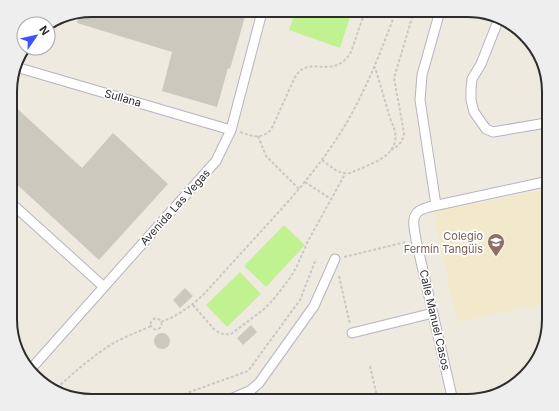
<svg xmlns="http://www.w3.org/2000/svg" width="559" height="411" font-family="Inter,sans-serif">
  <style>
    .education { fill: #f2e9cd }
    .pitch { fill: #c1f292 }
    .building { fill: #cbc8bd }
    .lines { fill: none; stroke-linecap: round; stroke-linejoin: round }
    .street-casing { stroke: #b3b4c2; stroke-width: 11 }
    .path { stroke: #c8c8c8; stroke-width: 2; stroke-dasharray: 3 2; stroke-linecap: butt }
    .street { stroke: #fff; stroke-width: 9 }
    .labels { text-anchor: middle; stroke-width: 3.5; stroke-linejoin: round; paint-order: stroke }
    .street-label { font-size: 11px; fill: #2d2d2d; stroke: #fff }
    .education-label { font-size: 11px; fill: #785e54; stroke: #fff; text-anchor: end }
    .rim { fill: none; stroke: #2d2d2d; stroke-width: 2 }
  </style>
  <rect width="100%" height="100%" fill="#efeadf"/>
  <path class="education" d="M549,189V303L457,322L433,212Z"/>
  <path class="pitch" d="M352,11L340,48L289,30L295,12Z
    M284,225L305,245L266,287L244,266Z
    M240,272L261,294L227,327L206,305Z"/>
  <path class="building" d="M246,13L230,69L228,68L217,107L162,91L172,52L77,23L79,14Z
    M11,103L82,168L113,133L168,184L99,260L11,179Z
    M185,288L193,296L180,308L173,300Z
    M251,325L257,332L243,345L237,338Z
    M154 341a8 8 0 1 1 16 0a8 8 0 1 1-16 0Z"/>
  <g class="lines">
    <defs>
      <path id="street" d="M498,21L481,64L472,79L471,89V100L474,112L486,129L493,132L540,124L549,121
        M16,67L231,130
        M10,202L104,287
        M436,205L420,100L422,75L440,11
        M352,333L433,313
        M30,370L216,161L231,130L262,12
        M226,401L251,390L259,383L314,306L335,259
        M453,401L416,240C415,231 410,217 419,211C422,209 426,208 429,207L549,181"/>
    </defs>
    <use href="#street" class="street-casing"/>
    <path class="path" d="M240,132C252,136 260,140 271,130L295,77C309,53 333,82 351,52L365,11
      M258,136L266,156L299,189
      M391,150C399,146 403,141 404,133L394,78L414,11
      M322,160C331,166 338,175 350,173C373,163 408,154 391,121L375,67
      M305,182L331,199
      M344,257L406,242
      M339,276L350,324
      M193,305L214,329C220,334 224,335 231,334L263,310L273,300L290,278L297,266L308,241L345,174
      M150.5 324a5.5 5.5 0 1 1 11 0a5.5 5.5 0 1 1-11 0Z
      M161,322C178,316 191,306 204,294C224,272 245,249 265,227C292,198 318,168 339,135C364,96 380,54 396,11
      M370,366L378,401
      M57,388C74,372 92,357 112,344C124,337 138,332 151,326
      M165,401L248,371L300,300L316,259"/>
    <use href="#street" class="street"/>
  </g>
  <defs>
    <symbol id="school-pin" viewBox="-11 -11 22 30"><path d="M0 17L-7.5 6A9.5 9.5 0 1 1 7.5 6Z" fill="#8d6e63" stroke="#fff"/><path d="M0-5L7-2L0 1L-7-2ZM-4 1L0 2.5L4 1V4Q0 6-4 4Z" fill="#fff"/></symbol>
  </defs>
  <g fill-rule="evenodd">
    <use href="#school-pin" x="486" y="232" width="20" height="27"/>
  </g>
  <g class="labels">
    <g class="street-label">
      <text transform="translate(123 98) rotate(16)" y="4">Sullana</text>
      <text transform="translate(175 207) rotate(-48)" y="4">Avenida Las Vegas</text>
      <text transform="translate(435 320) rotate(77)" y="4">Calle Manuel Casos</text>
    </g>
    <g class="education-label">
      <text x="483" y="240">Colegio<tspan x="483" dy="13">Fermín Tangüis</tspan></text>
    </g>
  </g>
  <path d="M0 0H559V411H0ZM92 17H467A75 75 0 0 1 542 92V319A75 75 0 0 1 467 394H92A75 75 0 0 1 17 319V92A75 75 0 0 1 92 17Z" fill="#eee" fill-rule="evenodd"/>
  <path class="rim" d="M92 17H467A75 75 0 0 1 542 92V319A75 75 0 0 1 467 394H92A75 75 0 0 1 17 319V92A75 75 0 0 1 92 17Z"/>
  <g transform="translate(36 36) rotate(56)"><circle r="19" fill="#ffffff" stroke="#ababab"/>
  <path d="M0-3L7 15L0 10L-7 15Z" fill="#3c50ff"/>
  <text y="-6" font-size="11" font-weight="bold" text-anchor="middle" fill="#2d2d2d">N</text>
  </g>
</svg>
